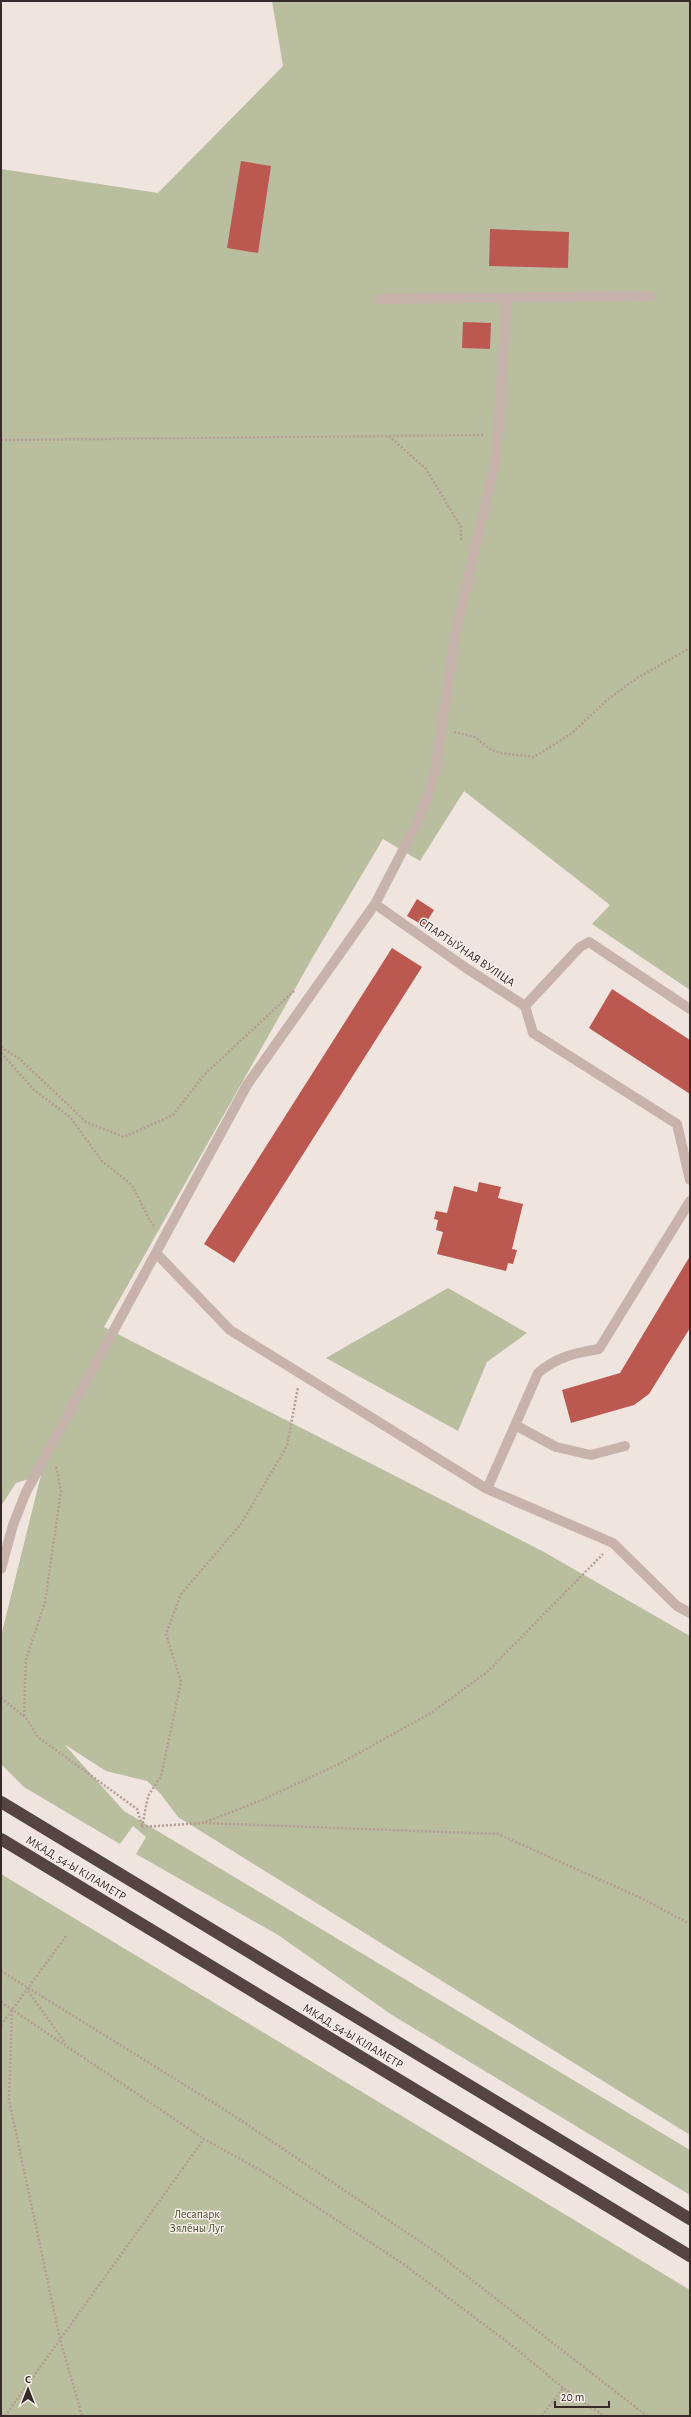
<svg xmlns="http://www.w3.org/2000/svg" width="691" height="2417" font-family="'Alegreya Sans',sans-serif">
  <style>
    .green { fill: #b9be9f }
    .building { fill: #bb5951 }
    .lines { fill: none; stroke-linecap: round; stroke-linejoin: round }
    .path { stroke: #b39d95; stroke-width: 2.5; stroke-dasharray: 2 2; stroke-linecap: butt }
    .minor { stroke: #c7b3ab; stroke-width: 10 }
    .highway { stroke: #564441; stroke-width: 12 }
    .labels { text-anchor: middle; stroke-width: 3; stroke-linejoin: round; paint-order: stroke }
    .street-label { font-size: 12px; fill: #362b29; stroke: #f8efea }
    .park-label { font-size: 12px; fill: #4b522f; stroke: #f8efea }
  </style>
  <rect width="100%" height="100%" fill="#f0e4de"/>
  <path class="green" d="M272,1H690V990L592,924L610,905L464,791L420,861L383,839L314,955L104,1327L544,1552L690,1636V2135L178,1817L160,1793L147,1781L106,1771L64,1744L124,1811L690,2150V2195L392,2015L278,1935L136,1854L146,1837L133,1826L120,1844L24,1787L1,1764V1636L41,1475L16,1483L1,1506V169L158,193L283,66Z
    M448,1288L527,1333L487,1362L458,1431L326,1358Z
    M1,1874L690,2290V2416H1Z"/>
  <path class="building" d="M241,161L271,166L258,253L227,248Z
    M490,229L569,232L568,268L489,266Z
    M463,322L491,323L490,349L462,348Z
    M417,899L434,910L424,926L407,916Z
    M392,948L422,967L234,1263L204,1244Z
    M612,989L690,1040V1094L589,1028Z
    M479,1182L501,1187L498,1198L523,1204L512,1249L517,1250L513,1264L508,1263L506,1271L437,1254L443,1232L436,1230L438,1220L434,1219L436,1211L447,1213L454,1186L477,1192Z
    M690,1256V1328L649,1394L634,1405L571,1423L562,1390L620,1373Z"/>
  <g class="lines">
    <path class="path" d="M389,436L426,469L461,527V541
      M1,440L484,435
      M454,732L475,737L488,748L500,753L534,757L571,734L607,700L637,678L690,648
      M1,1047L21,1060L86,1122L124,1137L173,1115L204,1075L295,990
      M1,1053L34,1090L70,1117L102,1161L132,1185L150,1221L155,1227
      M1,1698L26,1718L38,1737L137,1809L142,1826
      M24,1716L26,1659L45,1602L61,1491L56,1465
      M205,1823L498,1834L641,1898L690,1924
      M142,1827L203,1823L262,1800L341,1763L431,1713L487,1672L603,1554
      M142,1827L148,1796L161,1776L181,1682L166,1634L181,1594L241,1524L287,1446L298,1387
      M1,1971L233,2115L437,2253L647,2416
      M28,1991L66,2044
      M1,2002L204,2139L260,2170L402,2263L514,2347L563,2388L604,2416
      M12,2010L9,2100L60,2339L82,2416
      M1,2025L66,1936
      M5,2416L204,2139
      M542,2416L563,2388"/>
    <path class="minor" d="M379,299L650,296
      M375,904L466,968L525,1006
      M525,1006L533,1033L677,1124L690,1180
      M525,1006L580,947L589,942L690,1009
      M156,1253L230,1330L487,1489L613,1543L677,1606L690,1613
      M515,1425L556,1447L591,1455L625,1446
      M487,1489L538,1373C557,1357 574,1353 599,1349L690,1201
      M1,1569L13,1525L26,1492L247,1085L375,904L415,827L427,799L436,766L455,635L496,458L507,298"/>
    <path class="highway" d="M1,1802L690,2219
      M1,1839L690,2256"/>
  </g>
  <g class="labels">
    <g class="street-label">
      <text transform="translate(467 952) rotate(34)" y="4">СПАРТЫЎНАЯ ВУЛІЦА</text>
      <text transform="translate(76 1868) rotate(31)" y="4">МКАД, 54-Ы КІЛАМЕТР</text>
      <text transform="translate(353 2036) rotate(31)" y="4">МКАД, 54-Ы КІЛАМЕТР</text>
    </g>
    <g class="park-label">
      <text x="197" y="2218">Лесапарк<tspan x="197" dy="14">Зялёны Луг</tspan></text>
    </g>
  </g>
  <rect width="691" height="2417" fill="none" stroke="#362b29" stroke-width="4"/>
  <g transform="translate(28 2389)" stroke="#f8efea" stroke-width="3" paint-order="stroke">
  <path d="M0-3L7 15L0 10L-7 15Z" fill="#362b29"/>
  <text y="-6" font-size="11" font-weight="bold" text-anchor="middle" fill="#362b29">С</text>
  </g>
  <path d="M555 2401v6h54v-6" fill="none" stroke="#362b29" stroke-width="2"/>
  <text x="561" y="2401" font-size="12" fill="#362b29" stroke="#f8efea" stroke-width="3" paint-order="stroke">20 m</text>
</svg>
